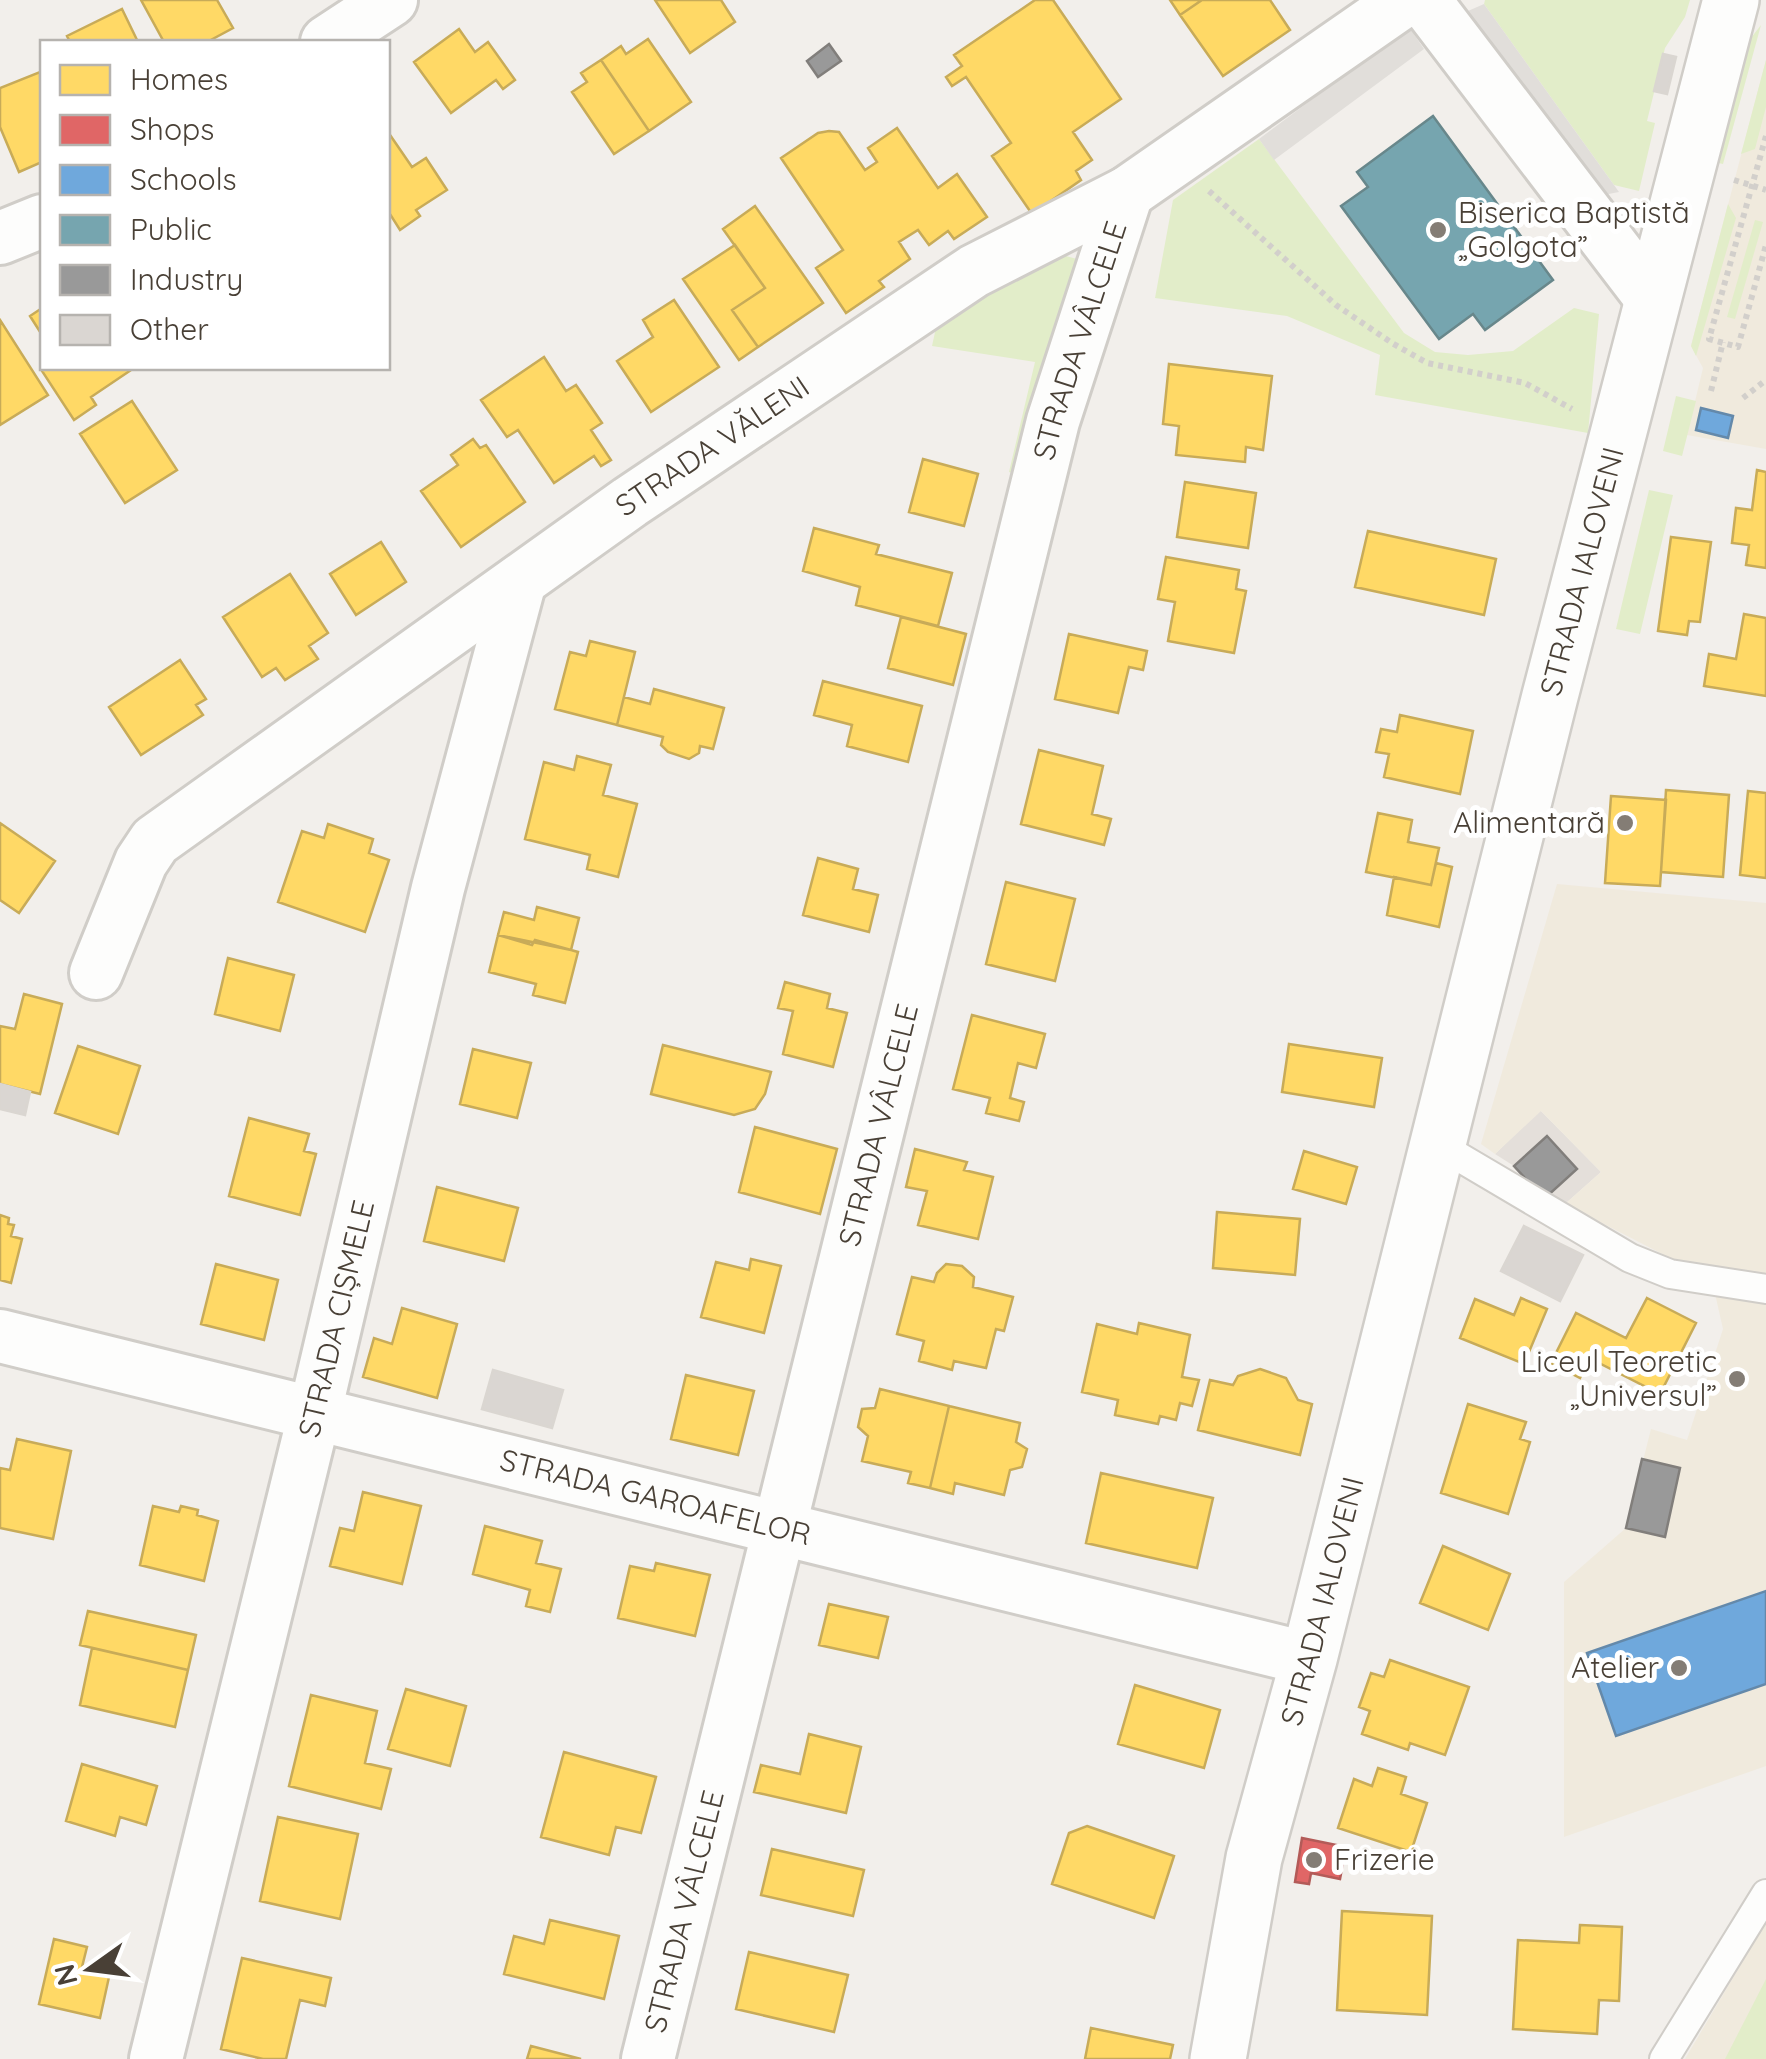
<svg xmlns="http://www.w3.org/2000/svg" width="1766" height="2059" font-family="Quicksand,sans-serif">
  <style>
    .industrial { fill: #e4dfda }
    .education { fill: #f0eadd }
    .green { fill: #e2edc9 }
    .parking { fill: #e1deda }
    .homes { fill: #ffd966; stroke: #c8ab58; stroke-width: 2.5 }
    .shops { fill: #e06666; stroke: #b35b58; stroke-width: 2.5 }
    .schools { fill: #6fa8dc; stroke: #6489aa; stroke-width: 2.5 }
    .public { fill: #76a5af; stroke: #68878b; stroke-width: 2.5 }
    .industry { fill: #999; stroke: #817e7b; stroke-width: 2.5 }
    .building { fill: #dad6d2; stroke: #dad6d1; stroke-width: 2.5 }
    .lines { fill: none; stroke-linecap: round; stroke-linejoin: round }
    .service-casing { stroke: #d0cdc8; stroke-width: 32 }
    .minor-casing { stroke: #d0cdc8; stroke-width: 58 }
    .tertiary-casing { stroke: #d0cdc8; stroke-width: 60 }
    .path { stroke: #d2cfcb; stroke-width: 6; stroke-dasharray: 5 5; stroke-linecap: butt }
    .service { stroke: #fdfdfc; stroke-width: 28 }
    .minor { stroke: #fdfdfc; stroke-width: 52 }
    .tertiary { stroke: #fdfdfc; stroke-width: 55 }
    .poi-dot { fill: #847d75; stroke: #fff; stroke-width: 4 }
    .labels { text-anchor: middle; stroke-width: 10; stroke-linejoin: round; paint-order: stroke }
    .poi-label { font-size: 30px; fill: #494036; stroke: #fff; text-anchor: end }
    .street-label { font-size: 30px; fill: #494036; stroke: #fff }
  </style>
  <rect width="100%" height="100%" fill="#f2efeb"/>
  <path class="industrial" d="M1540,1110L1601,1172L1565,1204L1544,1199L1514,1166L1495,1154Z"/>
  <path class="education" d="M1766,60V449L1687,435L1703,368L1691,346Z
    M1557,884L1766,903V1766L1564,1837V1582L1626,1528L1651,1429L1687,1440L1723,1329L1709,1267L1674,1260L1565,1204L1601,1172L1541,1111L1495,1154L1481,1144Z
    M1766,1922V2059H1685Z"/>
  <path class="green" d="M1485,0H1690L1685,17L1665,48L1647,121L1655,123L1639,191L1614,185L1484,4Z
    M1761,25L1723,164L1706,160L1733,61Z
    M1766,60V107L1755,149L1741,154Z
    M1259,139L1404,333L1435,352L1468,355L1513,351L1574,308L1599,314L1588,433L1375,395L1380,355L1287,316L1155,298L1173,200Z
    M1728,204L1736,218L1696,356L1691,346Z
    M1755,220L1763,222L1735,319L1727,317Z
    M1062,255L1077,259L1083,268L1022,476L1009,472L1035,362L932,346L939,314Z
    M1676,396L1696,401L1682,456L1663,451Z
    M1649,490L1673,495L1640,634L1616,629Z
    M1766,1979V2059H1725Z"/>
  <path class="parking" d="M1484,4L1619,192L1593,197L1461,14Z
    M1409,27L1424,49L1274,160L1259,139Z"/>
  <path class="homes" d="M141,0H217L233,28L207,42H164Z
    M655,0H721L735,22L690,53Z
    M1035,0H1053L1121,99L1073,132L1092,160L1076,171L1081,180L1032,214L992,156L1011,143L966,77L952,86L946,77L962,66L954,55Z
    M1170,0H1202L1180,15Z
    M1202,0H1270L1290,30L1223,76L1180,15Z
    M122,9L138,42H70L67,36Z
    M459,29L475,52L488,42L515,80L503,89L496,80L451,113L414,62Z
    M648,39L691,102L649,131L601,60L621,46L626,54Z
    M601,60L649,131L614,154L572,92L587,82L581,73Z
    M40,72L42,162L19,172L0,127V88Z
    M897,128L938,188L957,174L987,217L954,239L948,231L929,245L918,230L899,242L910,259L879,281L884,287L846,313L816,268L843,250L781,158L818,133L829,131L839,132L865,170L877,162L868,148Z
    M388,132L412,167L426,158L447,190L416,210L420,216L400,230L388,211Z
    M755,206L823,303L758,347L732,310L765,288L723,229Z
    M735,245L765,288L732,310L758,347L739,360L683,279Z
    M674,300L719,367L651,412L617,361L653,337L643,320Z
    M42,308V335L30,316Z
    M0,320L48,395L0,425Z
    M544,357L566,391L576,385L602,423L591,430L611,460L601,466L594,456L554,483L518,430L507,437L481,400Z
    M1169,364L1272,376L1263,450L1246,447L1245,462L1176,455L1179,426L1163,424Z
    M47,368H134L91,397L96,405L74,420L42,371Z
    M132,401L177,470L125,503L80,434Z
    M473,439L480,448L486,445L525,502L461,547L421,491L458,465L451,455Z
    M923,459L978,474L964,526L909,512Z
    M1757,470L1766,472V568L1746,565L1749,545L1732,543L1736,508L1752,510Z
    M1185,482L1256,493L1248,548L1177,537Z
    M814,528L879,545L876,554L952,573L938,626L856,605L860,587L803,571Z
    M1368,531L1496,559L1484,615L1355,587Z
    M1671,537L1711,542L1700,622L1689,621L1687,635L1658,631Z
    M381,542L406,582L356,615L330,574Z
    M1166,557L1239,570L1236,589L1246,591L1234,653L1168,641L1175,602L1158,599Z
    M290,574L328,633L309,646L318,659L285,680L276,668L262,677L223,617Z
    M1744,614L1766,618V696L1704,686L1709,654L1736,659Z
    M901,617L966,634L953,685L888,668Z
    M1069,634L1147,651L1143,670L1129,667L1118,713L1055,699Z
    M590,641L635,652L617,725L555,709L570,652L586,656Z
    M180,660L206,699L196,705L203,715L141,755L109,707Z
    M823,681L922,706L908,762L847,746L852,725L814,715Z
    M654,689L724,708L713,749L700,746L699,753L689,759L668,752L661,745L663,737L617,725L624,697L650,704Z
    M1400,715L1473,731L1460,794L1384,777L1389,754L1376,752L1381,729L1397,732Z
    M1039,750L1103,766L1092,814L1111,819L1104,845L1021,824Z
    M577,756L611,765L603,795L637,804L618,877L587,869L590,855L525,839L544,762L574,770Z
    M1666,790L1729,795L1723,877L1661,872Z
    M1748,791L1766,793V878L1740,875Z
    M1611,796L1666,800L1660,886L1605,883Z
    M1378,813L1412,820L1408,842L1439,848L1431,885L1366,872Z
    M0,823L55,861L19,913L0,900Z
    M328,824L373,839L369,853L389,860L365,932L278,902L302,831L324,838Z
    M818,858L858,869L853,889L878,895L869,932L803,915Z
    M1436,863L1452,867L1439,927L1387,915L1394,877L1431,885Z
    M1006,882L1075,899L1055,981L986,964Z
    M537,907L579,918L571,950L498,935L504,912L534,920Z
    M498,935L532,945L535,940L578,952L565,1003L533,995L536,984L489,972Z
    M228,958L294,975L280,1031L215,1014Z
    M785,982L830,994L827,1008L847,1013L833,1067L783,1054L793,1011L778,1008Z
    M24,994L62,1004L40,1094L0,1084V1026L15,1029Z
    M972,1015L1045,1034L1036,1068L1018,1063L1010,1098L1024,1102L1019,1121L986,1113L990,1098L953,1089Z
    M1289,1044L1382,1058L1374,1107L1282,1092Z
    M663,1045L771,1072L765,1094L755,1109L734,1115L651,1094Z
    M78,1046L140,1066L118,1134L55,1113Z
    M473,1049L531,1063L517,1118L460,1104Z
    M249,1118L309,1134L304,1151L316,1154L300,1215L229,1196Z
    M755,1127L837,1149L820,1214L739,1192Z
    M915,1149L967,1162L964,1170L993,1177L978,1239L918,1225L927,1191L906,1187Z
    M1304,1151L1357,1167L1346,1204L1293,1189Z
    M437,1187L518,1208L504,1261L424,1241Z
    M1217,1212L1300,1219L1295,1275L1213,1268Z
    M0,1215L9,1218L8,1224L14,1225L11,1236L22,1239L11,1283L0,1280Z
    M751,1259L781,1266L764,1333L701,1317L716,1262L749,1270Z
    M216,1264L278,1280L264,1340L201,1324Z
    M946,1264L962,1266L974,1277L973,1287L1013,1297L1004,1331L996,1329L986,1368L954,1361L952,1370L919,1361L924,1341L897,1334L912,1277L934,1282L937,1273Z
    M1521,1298L1547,1309L1524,1364L1460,1338L1475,1299L1514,1315Z
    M1647,1298L1696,1323L1660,1394L1589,1358L1580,1378L1551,1363L1576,1313L1626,1338Z
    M402,1308L457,1324L437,1398L363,1377L374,1338L392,1344Z
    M1139,1323L1190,1335L1182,1377L1199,1380L1192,1406L1180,1403L1176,1420L1160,1416L1158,1424L1115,1415L1118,1400L1082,1392L1097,1324L1137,1334Z
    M1260,1369L1286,1378L1298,1400L1312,1404L1300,1455L1198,1430L1210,1380L1233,1385L1238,1376Z
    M686,1375L754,1391L738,1455L671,1439Z
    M880,1389L949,1406L930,1488L908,1483L911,1472L862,1461L868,1436L858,1427L862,1409L875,1408Z
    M1468,1404L1526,1422L1520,1439L1530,1442L1508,1514L1441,1493Z
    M949,1406L1020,1423L1016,1442L1027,1449L1022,1467L1010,1470L1004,1495L955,1483L953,1494L930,1488Z
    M17,1439L71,1451L53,1539L0,1528V1468L10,1470Z
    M1101,1473L1213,1498L1197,1568L1086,1543Z
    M363,1492L421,1506L402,1584L330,1566L340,1528L354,1531Z
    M153,1506L179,1512L181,1506L198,1510L197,1515L218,1521L204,1581L140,1565Z
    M485,1526L542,1541L536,1563L561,1569L550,1612L526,1606L530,1590L473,1574Z
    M1443,1546L1510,1574L1488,1630L1420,1603Z
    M656,1563L710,1575L695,1636L618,1618L630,1566L654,1571Z
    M829,1604L888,1617L878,1658L819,1645Z
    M88,1611L196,1635L188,1670L80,1645Z
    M92,1648L188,1670L175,1727L80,1705Z
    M1390,1660L1469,1687L1445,1755L1410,1743L1408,1750L1362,1734L1370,1711L1359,1707L1371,1673L1384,1677Z
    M1135,1685L1220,1710L1204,1768L1118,1744Z
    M406,1689L466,1706L450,1766L388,1749Z
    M311,1695L377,1711L365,1763L391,1769L381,1809L289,1786Z
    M809,1734L861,1747L846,1813L754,1792L761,1765L800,1774Z
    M564,1752L656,1777L641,1833L616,1827L609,1855L541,1837Z
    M82,1764L157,1786L146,1825L120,1817L115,1836L66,1821Z
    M1378,1768L1406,1777L1401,1794L1427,1803L1411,1852L1338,1828L1354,1779L1372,1786Z
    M278,1817L358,1834L340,1919L260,1901Z
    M1087,1826L1174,1856L1154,1918L1052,1884L1069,1833Z
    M772,1849L864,1870L853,1916L761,1895Z
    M1342,1911L1432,1916L1427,2015L1337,2010Z
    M550,1920L619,1936L604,1999L504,1974L514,1936L544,1944Z
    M1580,1925L1622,1927L1619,2001L1599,2000L1597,2034L1513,2029L1518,1940L1579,1943Z
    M54,1939L87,1947L81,1971L109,1977L100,2018L39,2004Z
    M749,1952L848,1975L834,2032L736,2009Z
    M242,1958L331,1978L325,2006L300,2000L286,2059H263L221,2049Z
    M1091,2028L1173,2045L1170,2059H1085Z
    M531,2046L581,2059H527Z"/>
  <path class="shops" d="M1302,1838L1346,1847L1340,1879L1311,1873L1309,1884L1295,1882Z"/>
  <path class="schools" d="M1701,408L1733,416L1728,438L1696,430Z
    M1766,1591V1684L1616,1736L1587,1653Z"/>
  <path class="public" d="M1433,116L1553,280L1485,330L1473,314L1439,339L1341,206L1368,187L1357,172Z"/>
  <path class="industry" d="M829,44L841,61L818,77L807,61Z
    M1547,1136L1577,1169L1544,1199L1514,1166Z
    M1642,1459L1680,1468L1665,1537L1626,1528Z"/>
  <path class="building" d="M1663,54L1676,57L1667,94L1654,91Z
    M0,1084L30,1092L25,1115L0,1109Z
    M1524,1226L1583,1255L1560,1301L1501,1271Z
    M493,1370L563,1390L552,1428L482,1409Z"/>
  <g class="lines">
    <defs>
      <path id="service" d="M1437,1144L1630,1258L1670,1274L1766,1289
        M1664,2059L1766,1894"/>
      <g id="minor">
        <path d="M1424,0L1652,299"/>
        <path d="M327,42L391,0"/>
        <path d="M0,238L42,221"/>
        <path id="s1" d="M96,973L141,862L155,841L630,502L974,271L1127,193L1405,0"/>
        <path id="s2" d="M0,1336L1309,1659"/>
        <path id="s3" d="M156,2059L314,1416L438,888L520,581"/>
        <path id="s4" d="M648,2059L1053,421L1127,193"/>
      </g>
      <g id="tertiary">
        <path id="s5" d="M1218,2059L1254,1858L1309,1659L1550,696L1731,0"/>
      </g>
    </defs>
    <use href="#service" class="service-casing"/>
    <use href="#minor" class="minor-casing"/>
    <use href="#tertiary" class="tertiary-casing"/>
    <path class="path" d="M1766,136L1709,339L1738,347L1766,245
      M1734,180L1766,190
      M1209,191L1336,305L1392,343L1427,363L1525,383L1572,409
      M1534,254L1550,241
      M1711,391L1723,342
      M1743,398L1766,380"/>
    <use href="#service" class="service"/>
    <use href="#minor" class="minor"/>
    <use href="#tertiary" class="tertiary"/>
  </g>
  <g class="poi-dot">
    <circle cx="1438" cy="230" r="10"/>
    <circle cx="1625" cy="823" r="10"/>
    <circle cx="1737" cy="1379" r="10"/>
    <circle cx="1679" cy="1668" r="10"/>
    <circle cx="1314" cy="1860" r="10"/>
  </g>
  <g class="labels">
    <g class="poi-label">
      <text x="1458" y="223" text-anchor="start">Biserica Baptistă<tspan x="1458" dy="34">„Golgota”</tspan></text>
      <text x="1605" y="833">Alimentară</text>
      <text x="1717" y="1372">Liceul Teoretic<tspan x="1717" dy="34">„Universul”</tspan></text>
      <text x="1659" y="1678">Atelier</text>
      <text x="1334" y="1870" text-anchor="start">Frizerie</text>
    </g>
    <g class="street-label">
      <text dy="10" stroke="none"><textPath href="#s4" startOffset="1772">STRADA VÂLCELE</textPath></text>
      <text dy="10" stroke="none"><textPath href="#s1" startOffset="828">STRADA VĂLENI</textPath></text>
      <text dy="10" stroke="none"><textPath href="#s5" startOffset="1532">STRADA IALOVENI</textPath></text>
      <text dy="10" stroke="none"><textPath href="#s4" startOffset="962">STRADA VÂLCELE</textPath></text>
      <text dy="10" stroke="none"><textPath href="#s3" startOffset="762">STRADA CIȘMELE</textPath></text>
      <text dy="10" stroke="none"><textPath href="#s2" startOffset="675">STRADA GAROAFELOR</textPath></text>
      <text dy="10" stroke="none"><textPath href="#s5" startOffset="470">STRADA IALOVENI</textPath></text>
      <text dy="10" stroke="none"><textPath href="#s4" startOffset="152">STRADA VÂLCELE</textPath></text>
    </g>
  </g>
  <rect x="40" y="40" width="350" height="330" fill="#ffffff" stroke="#b6b3af" stroke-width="2.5"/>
  <rect x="60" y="65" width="50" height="30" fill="#ffd966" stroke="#b6b3af" stroke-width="2.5"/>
  <text x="130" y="90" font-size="30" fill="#494036">Homes</text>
  <rect x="60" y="115" width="50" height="30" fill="#e06666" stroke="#b6b3af" stroke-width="2.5"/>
  <text x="130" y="140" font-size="30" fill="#494036">Shops</text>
  <rect x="60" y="165" width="50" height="30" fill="#6fa8dc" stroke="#b6b3af" stroke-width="2.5"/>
  <text x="130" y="190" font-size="30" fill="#494036">Schools</text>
  <rect x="60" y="215" width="50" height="30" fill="#76a5af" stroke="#b6b3af" stroke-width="2.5"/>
  <text x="130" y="240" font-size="30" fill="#494036">Public</text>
  <rect x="60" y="265" width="50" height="30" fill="#999999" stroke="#b6b3af" stroke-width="2.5"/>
  <text x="130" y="290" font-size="30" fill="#494036">Industry</text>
  <rect x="60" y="315" width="50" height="30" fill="#dad6d2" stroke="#b6b3af" stroke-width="2.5"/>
  <text x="130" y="340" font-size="30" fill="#494036">Other</text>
  <g transform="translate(90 1969) rotate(256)" stroke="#ffffff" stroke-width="8" paint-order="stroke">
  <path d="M0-8L18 38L0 25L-18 38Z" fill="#494036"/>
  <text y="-15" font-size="28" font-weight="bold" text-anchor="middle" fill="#494036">N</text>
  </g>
</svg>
